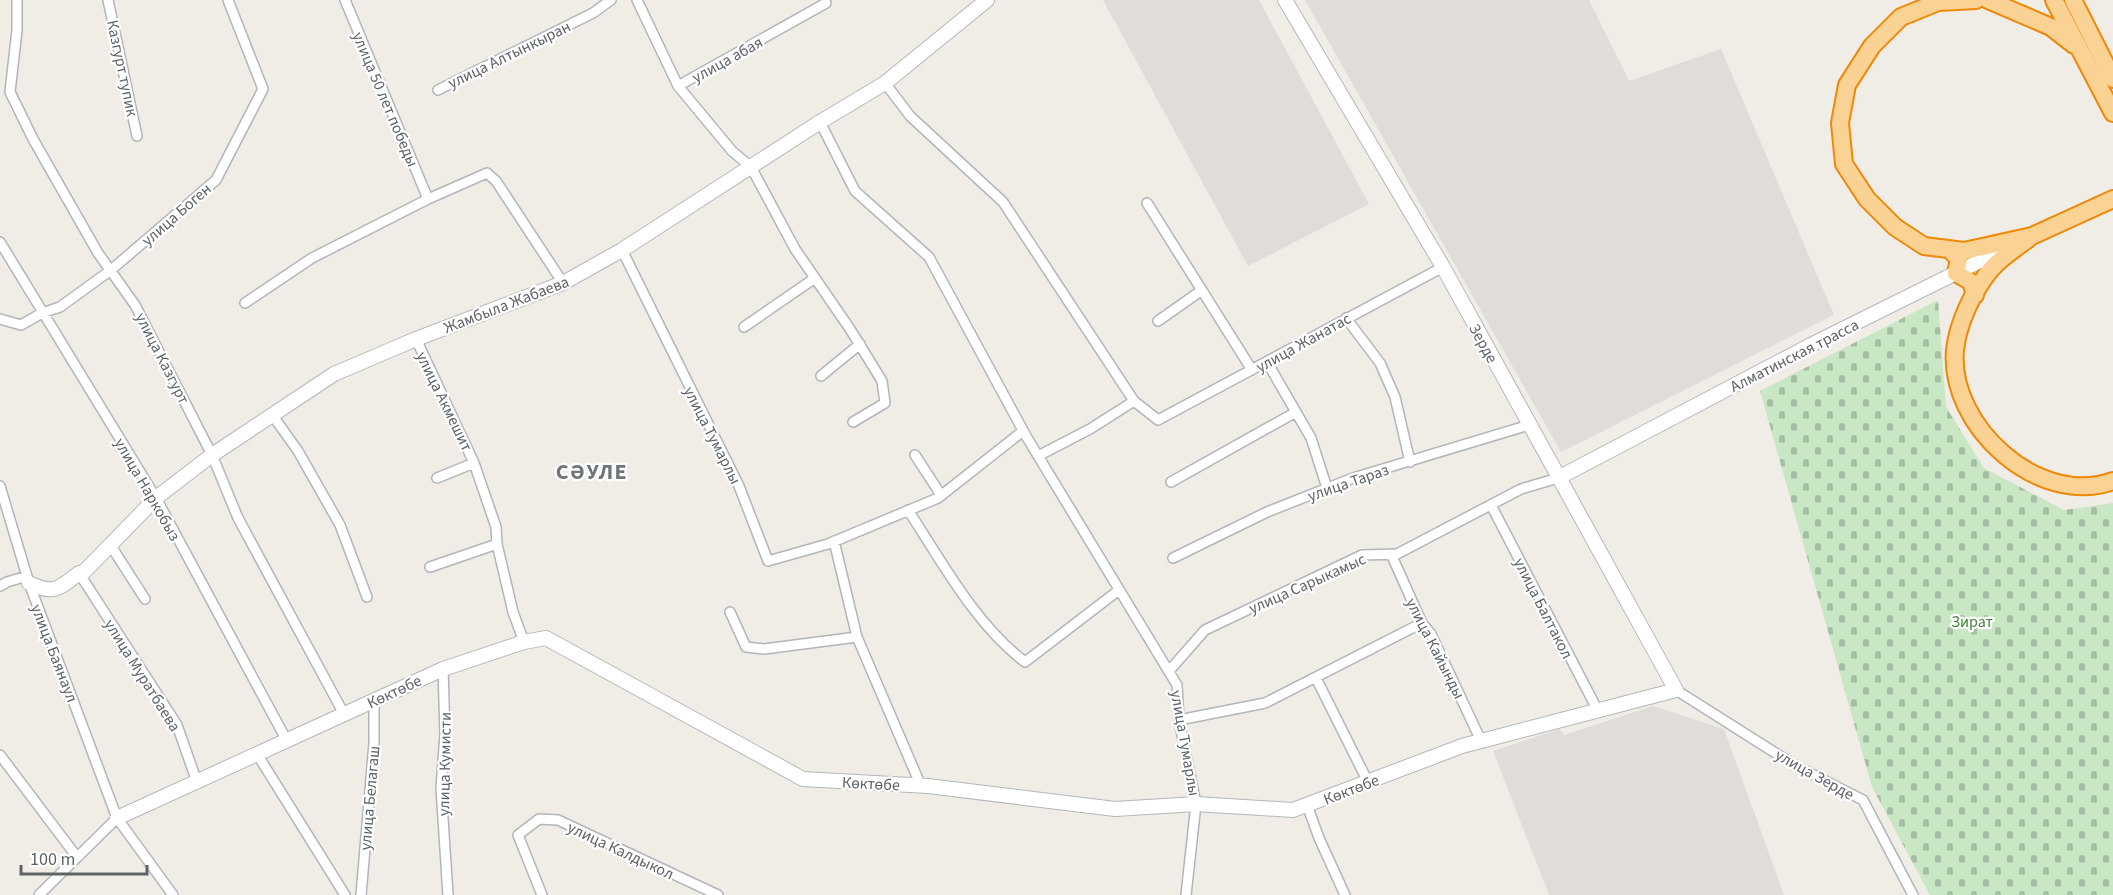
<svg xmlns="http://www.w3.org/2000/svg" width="2113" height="895" font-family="'Source Sans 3',sans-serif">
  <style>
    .industrial { fill: #dfdcd9 }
    .cemetery { fill: url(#cemetery-stones) }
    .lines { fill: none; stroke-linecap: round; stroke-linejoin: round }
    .street-casing { stroke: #b2b5b9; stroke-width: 12 }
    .secondary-casing { stroke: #b3b7bb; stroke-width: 16 }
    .highway-casing { stroke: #ef8808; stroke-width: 20 }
    .street { stroke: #fff; stroke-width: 9 }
    .secondary { stroke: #fff; stroke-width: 14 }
    .highway { stroke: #fad394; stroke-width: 16 }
    .labels { text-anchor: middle; stroke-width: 4.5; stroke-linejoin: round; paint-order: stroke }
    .street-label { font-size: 16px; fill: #5e6367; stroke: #fff }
    .park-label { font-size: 16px; fill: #3f8438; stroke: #fff }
    .district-label { font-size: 22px; font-weight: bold; letter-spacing: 1.5px; fill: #6f7579; stroke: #fff }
  </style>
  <defs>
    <pattern id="cemetery-stones" width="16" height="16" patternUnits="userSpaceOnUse" patternTransform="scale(1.5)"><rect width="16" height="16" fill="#c9e6c5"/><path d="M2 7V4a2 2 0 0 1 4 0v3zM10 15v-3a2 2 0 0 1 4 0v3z" fill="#a6bea4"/></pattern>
  </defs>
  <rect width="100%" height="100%" fill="#f0ede7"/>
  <path class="industrial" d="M1103,0H1259L1369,204L1248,266Z
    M1305,0H1589L1629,81L1721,49L1834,315L1561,452Z
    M1653,706L1724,729L1784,895H1549L1493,751L1560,729L1564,735Z"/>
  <path class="cemetery" d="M1938,300L1946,407L1984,468L2064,510L2113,503V895H1930L1872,787L1760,391Z"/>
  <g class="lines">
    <defs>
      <path id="street" d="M17,0V30L10,92L33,139L98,253L135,305L212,455L238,518L344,714
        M108,0L137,136
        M345,0L428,199
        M637,0L678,86L826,3
        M885,83L910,116L1003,202L1134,401L1158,420L1443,267
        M678,86L732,151L751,167L795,249L850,329L882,381L885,403L853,422
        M438,90L593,13L611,0
        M820,122L855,191L929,257L1026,436L1177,685L1179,720L1196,804L1186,895
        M1147,203L1252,370
        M0,242L156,498L287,741
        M622,250L739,486L768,561L828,544L938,498L1023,431
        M245,303L312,258L428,199L487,173L496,181L563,283
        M1346,318L1380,363L1395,397L1410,462
        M0,319L21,325L42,313L60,307L111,270L216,180L263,89L228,0
        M1158,321L1202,290
        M744,327L815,278
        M416,339L474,463
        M1267,362L1311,438L1327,488
        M821,376L860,344
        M273,416L298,451L340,525L367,597
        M915,455L941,495
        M1038,456L1090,429L1134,401
        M437,478L474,463L496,527L497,544
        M1171,482L1296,412
        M0,486L29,583L117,818L173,895
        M1491,505L1598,711
        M908,510C942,562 975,624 1025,662L1119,590
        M834,541L857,637L921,786
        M111,546L145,599
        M1391,554L1422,623L1431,634L1482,743
        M1173,558L1267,512L1353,478L1529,425
        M430,567L497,544L513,612L524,642
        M79,573L177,725L197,782
        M0,586L7,582L27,576
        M730,612L746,647L764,649L857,637
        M443,669L445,734L441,788L448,895
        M1169,671L1205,630L1362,555L1397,554L1521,489L1558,478
        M1316,678L1368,782
        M1676,690L1796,766L1863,800L1913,895
        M1179,720L1265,703L1422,623
        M257,754L345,895
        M0,755L77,857
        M1307,805L1319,838L1345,895
        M39,895L117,818
        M361,895L374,743V701
        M542,895L518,835L539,819L558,820L718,895"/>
      <path id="secondary" d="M1558,478L1809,346L2008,247
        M29,583C53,595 59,589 79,573L81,575L156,498L212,455L334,374L416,339L563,283L622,250L820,122L885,83L987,0
        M117,818L443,669L524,642L546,638L803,779L928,786L1115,809L1196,804L1293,810L1462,746L1676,690L1443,267L1285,0"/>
      <path id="highway" d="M1976,0L1938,2L1901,17L1872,46L1847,85L1840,123L1844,164L1867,199L1895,227L1924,246L1964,251L2032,236L2113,199
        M1988,0L2051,27L2074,45
        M2054,0L2113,113
        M2073,0L2113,79
        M2028,239C2016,248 2002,257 1992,268C1974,289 1958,322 1955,350C1948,426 2039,508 2113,481
        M1949,249L1959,259L1956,273L1971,282L1975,295"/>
    </defs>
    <use href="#street" class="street-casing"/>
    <use href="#secondary" class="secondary-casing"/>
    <use href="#highway" class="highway-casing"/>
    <use href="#street" class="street"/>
    <use href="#secondary" class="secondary"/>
    <use href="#highway" class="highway"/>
  </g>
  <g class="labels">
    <g class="street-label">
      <text transform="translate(509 54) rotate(-26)" y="6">улица Алтынкыран</text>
      <text transform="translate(727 59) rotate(-29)" y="6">улица абая</text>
      <text transform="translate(123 68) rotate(78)" y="6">Казгурт тупик</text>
      <text transform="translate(386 99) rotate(67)" y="6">улица 50 лет победы</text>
      <text transform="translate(176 214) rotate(-41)" y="6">улица Боген</text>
      <text transform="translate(506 304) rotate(-21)" y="6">Жамбыла Жабаева</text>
      <text transform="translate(1303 342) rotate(-29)" y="6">улица Жанатас</text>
      <text transform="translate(1484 343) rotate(61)" y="6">Зерде</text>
      <text transform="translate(1794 355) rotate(-27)" y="6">Алматинская трасса</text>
      <text transform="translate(163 358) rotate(63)" y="6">улица Казгурт</text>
      <text transform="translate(445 401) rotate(64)" y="6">улица Акмешит</text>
      <text transform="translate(713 435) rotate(63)" y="6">улица Тумарлы</text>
      <text transform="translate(1348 482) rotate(-19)" y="6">улица Тараз</text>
      <text transform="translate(148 489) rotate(60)" y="6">улица Наркобыз</text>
      <text transform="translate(1307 583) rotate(-24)" y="6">улица Сарыкамыс</text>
      <text transform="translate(1544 608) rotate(63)" y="6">улица Балтакол</text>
      <text transform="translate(1436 648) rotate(63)" y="6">улица Кайынды</text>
      <text transform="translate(55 653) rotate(69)" y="6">улица Баянаул</text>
      <text transform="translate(143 675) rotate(58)" y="6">улица Муратбаева</text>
      <text transform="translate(394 691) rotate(-25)" y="6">Көктөбе</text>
      <text transform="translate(1186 743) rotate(80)" y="6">улица Тумарлы</text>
      <text transform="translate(444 764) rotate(-89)" y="6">улица Кумисти</text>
      <text transform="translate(1815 774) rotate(29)" y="6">улица Зерде</text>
      <text transform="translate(871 783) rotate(3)" y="6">Көктөбе</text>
      <text transform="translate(1351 789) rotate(-21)" y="6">Көктөбе</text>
      <text transform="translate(369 798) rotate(-85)" y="6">улица Белагаш</text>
      <text transform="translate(621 850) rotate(25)" y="6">улица Калдыкол</text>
    </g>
    <g class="park-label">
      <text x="1972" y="627">Зират</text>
    </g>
    <g class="district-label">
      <text x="592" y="479">СӘУЛЕ</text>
    </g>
  </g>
  <path d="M21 865v9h126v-9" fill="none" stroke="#5e6367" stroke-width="3"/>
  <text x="30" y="865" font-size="18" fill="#5e6367" stroke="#ffffff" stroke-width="4.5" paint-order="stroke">100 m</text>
</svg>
